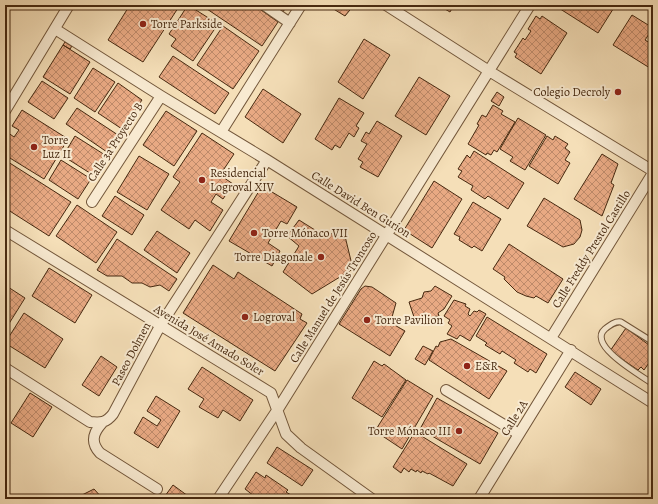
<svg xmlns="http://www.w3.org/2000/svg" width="658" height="504" font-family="Alegreya,serif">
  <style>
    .building { fill: url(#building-cross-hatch); stroke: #472910 }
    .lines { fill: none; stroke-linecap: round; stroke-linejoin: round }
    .service-casing { stroke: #72563a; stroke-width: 7 }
    .minor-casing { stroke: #72563a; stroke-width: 12 }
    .service { stroke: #f8ead1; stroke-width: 5 }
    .minor { stroke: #f8ead1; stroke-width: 10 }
    .poi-dot { fill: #8f2418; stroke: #f8ead1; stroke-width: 1.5 }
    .labels { text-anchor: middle; stroke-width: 4; stroke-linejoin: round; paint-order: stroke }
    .poi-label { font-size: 12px; fill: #472910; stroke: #f8ead1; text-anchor: start }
    .street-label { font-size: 12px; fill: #472910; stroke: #f8ead1 }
  </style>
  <defs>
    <pattern id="building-cross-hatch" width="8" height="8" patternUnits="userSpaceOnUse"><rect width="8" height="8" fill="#e8a983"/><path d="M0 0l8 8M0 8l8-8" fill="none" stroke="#be8a6a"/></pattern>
  </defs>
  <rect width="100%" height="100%" fill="#f5dfb8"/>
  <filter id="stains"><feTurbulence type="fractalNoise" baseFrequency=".005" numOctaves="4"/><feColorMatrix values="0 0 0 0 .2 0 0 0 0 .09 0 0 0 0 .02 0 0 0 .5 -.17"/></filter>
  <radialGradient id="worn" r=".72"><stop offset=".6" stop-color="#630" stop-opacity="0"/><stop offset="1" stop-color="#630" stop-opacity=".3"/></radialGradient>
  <path class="building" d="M128,5H180L143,62L108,40L128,8Z
    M188,5L218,24L193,61L171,46L176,39L169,34Z
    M201,5H254L278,22L262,46Z
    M273,5H287L283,12Z
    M327,5H354L345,16Z
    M438,5H454L450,12Z
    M554,5H613L615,6L598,33Z
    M632,15L653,28L645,40L653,45V70L613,45Z
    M536,16L540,19L542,16L567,33L541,74L515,57L517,54L514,52L523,38L525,40L531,31L528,29Z
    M223,26L259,51L233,89L197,65Z
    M364,39L390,55L363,99L338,82Z
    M65,42L72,46L70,49L63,45Z
    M63,45L90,62L70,94L43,77Z
    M173,56L229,93L215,114L159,77Z
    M93,68L115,82L95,112L74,98Z
    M419,77L450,96L426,135L395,116Z
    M42,81L68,98L54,119L28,102Z
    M118,83L142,100L122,129L98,113Z
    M263,89L301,114L283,143L245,117Z
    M497,92L504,97L499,106L491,101Z
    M339,98L364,113L356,126L359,128L354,137L349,133L340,148L335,145L332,150L315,139Z
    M493,105L503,111L501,114L515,122L497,152L494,150L491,155L487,153L486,155L468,144L479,125L477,124L482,115L486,117Z
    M77,108L118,135L107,152L66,124Z
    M22,110L68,139L44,179L5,155V136L7,132L14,137L19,130L12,126Z
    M166,111L197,131L174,166L143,145Z
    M518,118L546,135L525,170L510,161L513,157L500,149Z
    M377,121L402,136L378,177L360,167L363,162L358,159L367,144L361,141L366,132L369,134Z
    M202,133L234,154L220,175L233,184L223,199L216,194L211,202L223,210L210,231L195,220L189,229L161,210L180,182L173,177Z
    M75,136L105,155L93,175L63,156Z
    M547,136L553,140L555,136L568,144L565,148L570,152L565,160L570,163L558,184L529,166Z
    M474,151L524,183L508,209L488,196L485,199L471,190L473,186L458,177L462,171L458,169L467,155L470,158Z
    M602,154L618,164L611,183L614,185L602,216L574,199Z
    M139,156L169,174L147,210L117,192Z
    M5,160L71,202L49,236L5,208Z
    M61,160L91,179L78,199L49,180Z
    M434,181L462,199L432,248L404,230Z
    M262,186L297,207L287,224L281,221L268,243L280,251L272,266L229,241Z
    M115,196L144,215L132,235L102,216Z
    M544,198L580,220L582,230L580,237L574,244L563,247L527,226Z
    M473,202L501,219L482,251L474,246L472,248L459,240L460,237L454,234Z
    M77,205L117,232L96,263L56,236Z
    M299,220L323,235L344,232L353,269L312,294L283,272L299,246L287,236Z
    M157,231L190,253L177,273L144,250Z
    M117,239L177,279L169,291L160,285L150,287L142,283H132L122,276H107L97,270Z
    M509,244L563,279L548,303L536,296L534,298L526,296L517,292L504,279L505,277L493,269Z
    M213,265L234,279L238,272L302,314L300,319L307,323L275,371L183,313Z
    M49,268L92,295L75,323L32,296Z
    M365,286L372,287L396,303L392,317L394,318L391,323L405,331L390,356L339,324L361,289Z
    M435,286L452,296L444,309L438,313L439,316L425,320L424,317L415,320L409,302L422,298L424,292L431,291Z
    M8,287L25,298L5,330V292Z
    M454,300L466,304L465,306L470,309L468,314L470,316L474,311L477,312L479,310L486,314L470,341L460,335L457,339L447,334L452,326L448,323L450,320L444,316Z
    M24,313L63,339L45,368L5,343Z
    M487,317L547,354L536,373L530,369L528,372L514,363L516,360L502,351L500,354L485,345L487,343L476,336Z
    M626,328L653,348V357L644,370L641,367L638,370L610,351Z
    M451,339L507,371L489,399L429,360L436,346L438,347L440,342Z
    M423,346L433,351L425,365L415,359Z
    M101,356L117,367L99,396L82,385Z
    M374,361L382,366L384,364L406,380L382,417L352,398Z
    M202,367L253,400L240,421L223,410L218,418L199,407L204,399L188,389Z
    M575,372L601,389L591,405L565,387Z
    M407,380L433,396L402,449L375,431Z
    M30,393L52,407L33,437L11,423Z
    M156,396L180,411L158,448L134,433L143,417L157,426L161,420L147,411Z
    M437,398L498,433L480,464L420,429Z
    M415,432L467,464L453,486L429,473L428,474L422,471L421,473L417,470L416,472L411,469L409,472L404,468L401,473L393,467Z
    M277,447L313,470L302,486L267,463Z
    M256,472L265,478L266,475L288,490L286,492L291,495L289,499H258L245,489Z
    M173,485L188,496L186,499H169L165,496Z
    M94,489L103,499H74Z"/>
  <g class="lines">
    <defs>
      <path id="service" d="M653,342L621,322C615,321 610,325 605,329C586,345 642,376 653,384
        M648,400L653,392"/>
      <path id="minor" d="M264,5L290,23
        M386,5L489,71L653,171
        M55,29L161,96L267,160L653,403
        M5,111L69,5
        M221,132L301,5
        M92,202L161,96
        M5,230L271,393L286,434L301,448L372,499
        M551,338L653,173
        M5,368L90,422C101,423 106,423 113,414L160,326L267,160
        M446,390L519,434
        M102,423C93,433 90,442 100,453L157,489
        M218,499L278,409L530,5
        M479,499L571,350"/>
    </defs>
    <use href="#service" class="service-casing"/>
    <use href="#minor" class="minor-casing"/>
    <use href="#service" class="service"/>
    <use href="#minor" class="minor"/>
  </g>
  <g class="poi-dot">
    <circle cx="143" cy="24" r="4"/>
    <circle cx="618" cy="92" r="4"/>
    <circle cx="34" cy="147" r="4"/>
    <circle cx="202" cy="180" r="4"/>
    <circle cx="254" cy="233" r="4"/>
    <circle cx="321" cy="257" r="4"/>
    <circle cx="245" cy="317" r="4"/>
    <circle cx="367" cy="320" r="4"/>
    <circle cx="467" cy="366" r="4"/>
    <circle cx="459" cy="431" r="4"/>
  </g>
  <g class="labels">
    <g class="poi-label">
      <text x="151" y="28">Torre Parkside</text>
      <text x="610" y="96" text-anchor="end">Colegio Decroly</text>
      <text x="42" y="144">Torre<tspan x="42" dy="14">Luz II</tspan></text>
      <text x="210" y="177">Residencial<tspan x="210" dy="14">Logroval XIV</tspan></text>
      <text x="262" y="237">Torre Mónaco VII</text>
      <text x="313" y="261" text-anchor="end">Torre Diagonale</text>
      <text x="253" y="321">Logroval</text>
      <text x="375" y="324">Torre Pavilion</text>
      <text x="475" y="370">E&amp;R</text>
      <text x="451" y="435" text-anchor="end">Torre Mónaco III</text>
    </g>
    <g class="street-label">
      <text transform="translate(115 142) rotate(-57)" y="4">Calle 3a Proyecto B</text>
      <text transform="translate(361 204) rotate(32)" y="4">Calle David Ben Gurion</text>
      <text transform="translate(591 249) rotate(-58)" y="4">Calle Freddy Prestol Castillo</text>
      <text transform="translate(333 297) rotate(-58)" y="4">Calle Manuel de Jesús Troncoso</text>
      <text transform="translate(209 340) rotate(31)" y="4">Avenida José Amado Soler</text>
      <text transform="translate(131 354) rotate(-62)" y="4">Paseo Dolmen</text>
      <text transform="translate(514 418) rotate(-58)" y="4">Calle 2A</text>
    </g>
  </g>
  <rect width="658" height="504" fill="none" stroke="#f5dfb8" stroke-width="20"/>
  <rect x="6" y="6" width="646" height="492" fill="none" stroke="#472910" stroke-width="2"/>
  <rect x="10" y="10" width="638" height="484" fill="none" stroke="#472910"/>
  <rect width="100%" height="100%" filter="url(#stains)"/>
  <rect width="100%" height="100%" fill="url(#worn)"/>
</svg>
